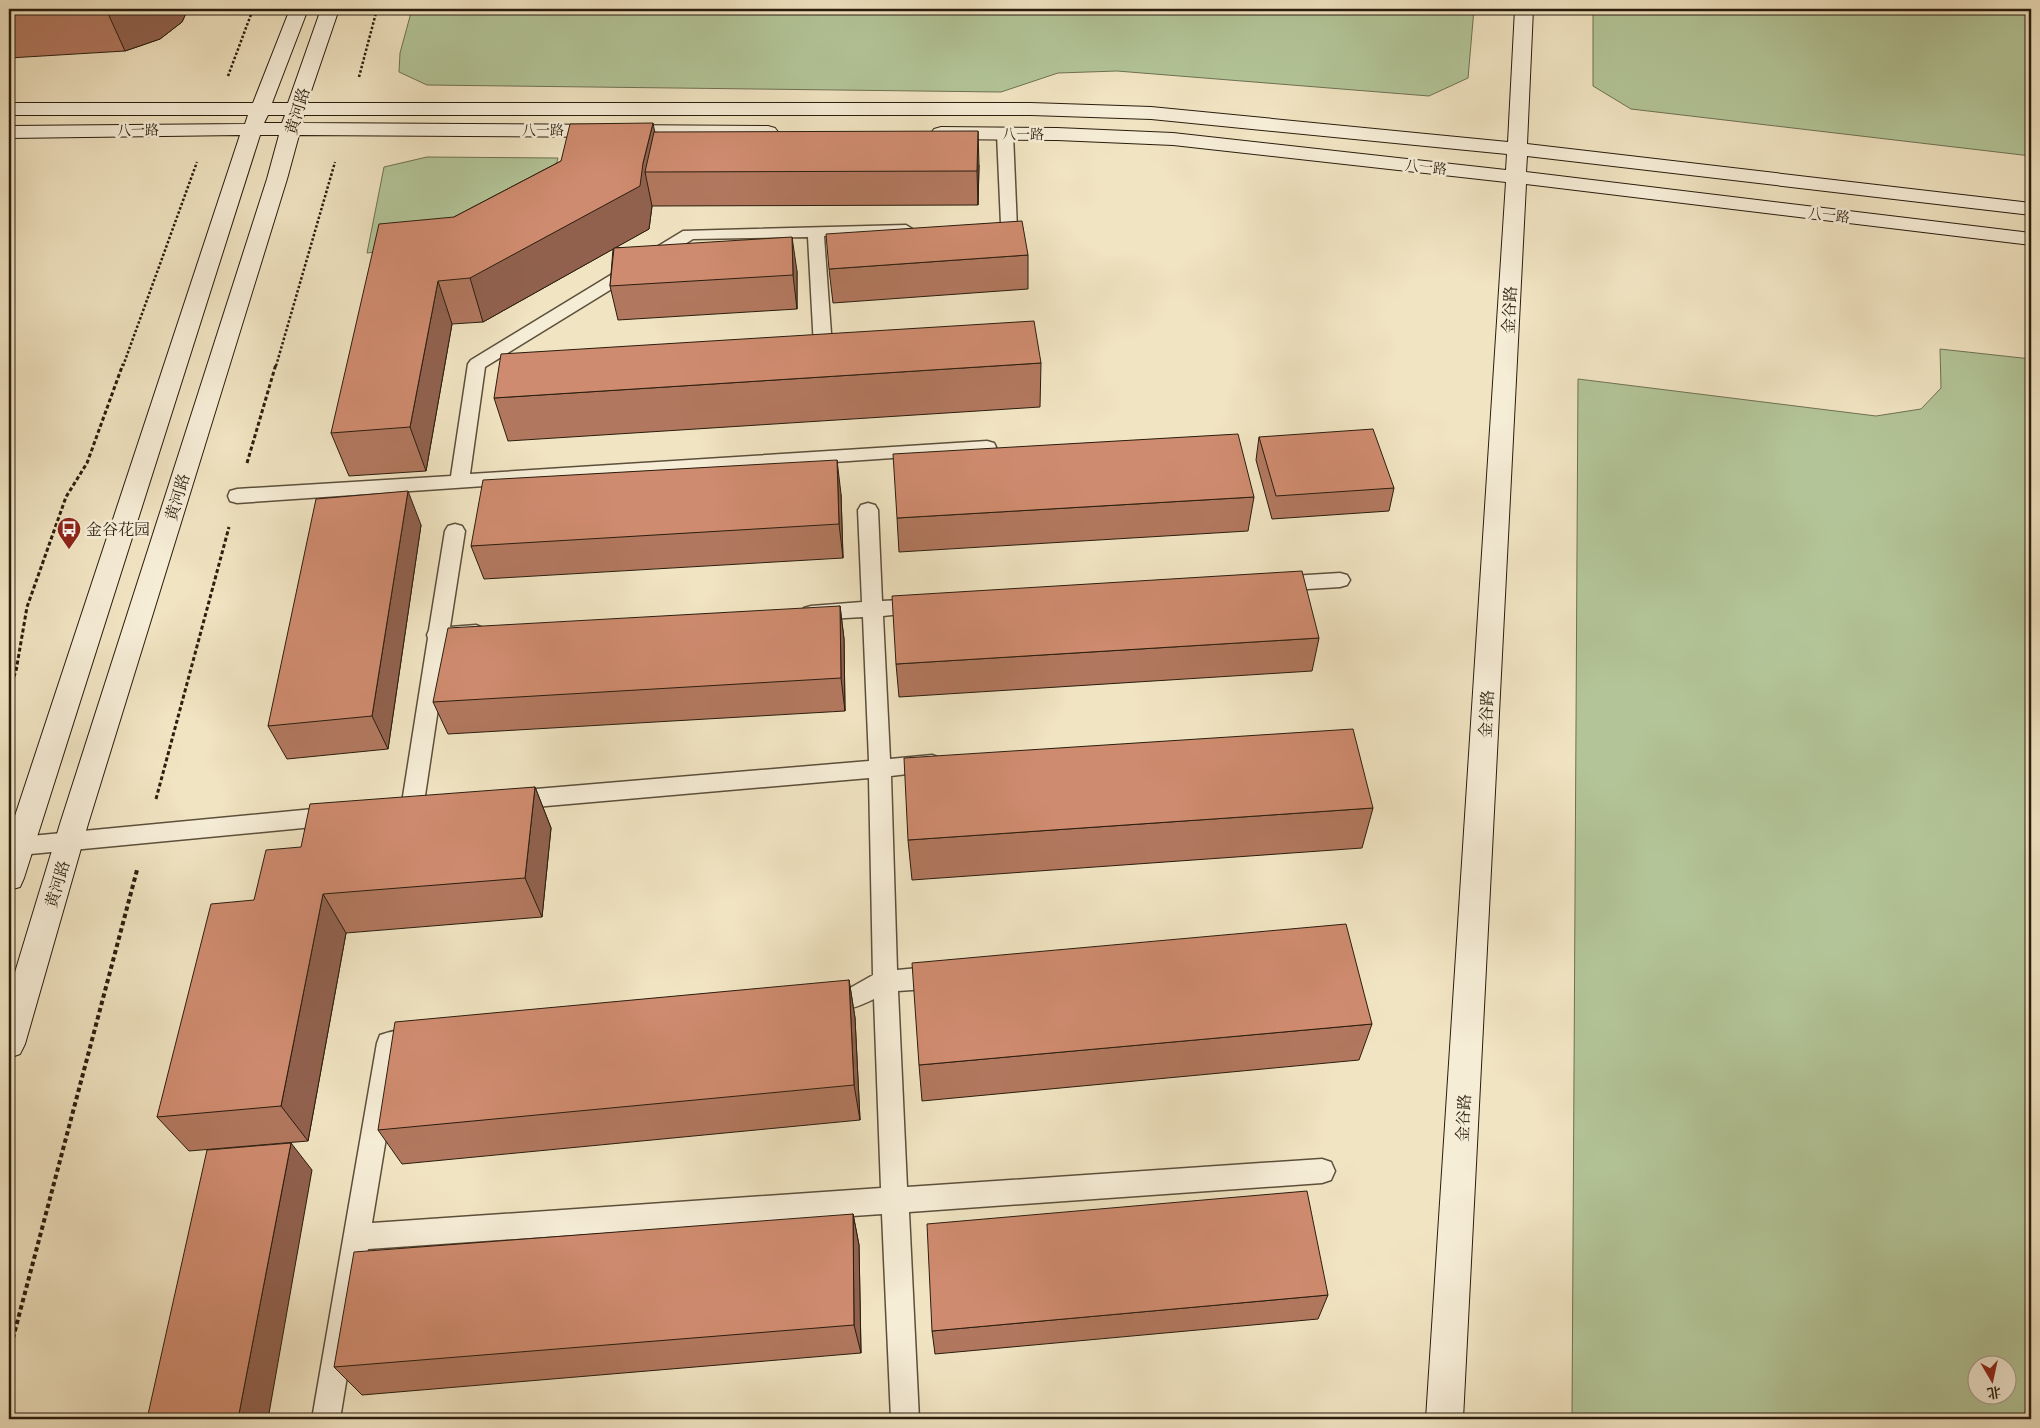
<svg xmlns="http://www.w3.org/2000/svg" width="2040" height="1428" font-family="'IM FELL French Canon','Noto Serif SC',serif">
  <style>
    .green { fill: #b3c598; stroke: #6e7153; fill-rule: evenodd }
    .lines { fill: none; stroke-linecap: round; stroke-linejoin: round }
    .lane-casing { stroke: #5c4f3b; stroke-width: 3 }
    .secondary-casing { stroke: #2a1d0e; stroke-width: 2 }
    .path-far2 { stroke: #2a1d0e; stroke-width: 2.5; stroke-dasharray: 2.5 2; stroke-linecap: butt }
    .path-far1 { stroke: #2a1d0e; stroke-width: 3; stroke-dasharray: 4 2.5; stroke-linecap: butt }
    .path { stroke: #2a1d0e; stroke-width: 4; stroke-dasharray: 4.5 3; stroke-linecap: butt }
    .lane { fill: #f6edd7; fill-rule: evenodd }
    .secondary { fill: #f6edd7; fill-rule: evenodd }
    .wall { fill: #b2785f; stroke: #2a1d0e }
    .shaded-wall { fill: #91614e; stroke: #2a1d0e }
    .building { fill: #cf8b6f; stroke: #2a1d0e }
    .labels { text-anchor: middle; stroke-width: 5; stroke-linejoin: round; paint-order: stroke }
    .far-street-label { font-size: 14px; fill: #2a1d0e; stroke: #f6edd7 }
    .street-label { font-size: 16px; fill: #2a1d0e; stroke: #f6edd7 }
    .poi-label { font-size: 16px; fill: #2a1d0e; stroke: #f6edd7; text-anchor: start }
  </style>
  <rect width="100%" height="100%" fill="#f1e4c2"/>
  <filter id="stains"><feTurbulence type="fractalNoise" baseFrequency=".004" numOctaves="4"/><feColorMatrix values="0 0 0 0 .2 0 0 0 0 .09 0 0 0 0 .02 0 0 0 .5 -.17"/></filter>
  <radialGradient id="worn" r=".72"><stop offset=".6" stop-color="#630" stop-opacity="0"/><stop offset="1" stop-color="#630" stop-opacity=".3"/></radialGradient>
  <path class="green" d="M412,9H1474L1468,78L1429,96L1117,71L1058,73L1001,92L427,85L399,72L400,53Z
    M1593,9H2031V156L1631,109L1593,86Z
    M427,157L558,158L548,195L466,241L367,253L384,167Z
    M1940,349L2031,359V1419H1572L1578,379L1876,416L1921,409L1941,388ZM1978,1366H2008V1396H1978Z"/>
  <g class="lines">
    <defs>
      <path id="lane" d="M1005,129L1013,134L1017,229C1011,237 984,237 978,229L980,226L1001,224L997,134Z
        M906,225L914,230L912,233L824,236L832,347L829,351H817L814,347L808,237L693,239L485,367L470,474L987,441L994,443L996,447L994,451L237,503L230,501L228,496L230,491L237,489L451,476L468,364L471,360L683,231Z
        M868,503L875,505L878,510L882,601L920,599L927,601L930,606L927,611L883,616L890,759L932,755L940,758L943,764L940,770L891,776L897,970L940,966L948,970L952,977L948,984L940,988L898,991L907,1187L1322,1159L1331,1162L1335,1171L1331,1180L1322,1183L909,1212L919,1419H891L882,1214L368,1249L340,1419H312L377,1043L380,1035C394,1030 413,1027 428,1032L431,1040L428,1048L400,1053L372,1223L881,1188L874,999C856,1008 834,1016 814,1009L811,1001L814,993L850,988L873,975L869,778L512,809L504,806L501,800L504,794L512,791L869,761L863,617L811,620L804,618L801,613L804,608L811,606L862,602L858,510L861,505Z
        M455,524L462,526L465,531L450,627L476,625L483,628L486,633L483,638L448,642L423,809L420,815L412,818L404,815L401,809L428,638L427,635L429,630L445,531L448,526Z
        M1340,573L1347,575L1350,580L1347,585L1340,587L1275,591L1268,589L1265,584L1268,579L1275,577Z
        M334,807L342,810L345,816L342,822L334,825L20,855L12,853L9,846L12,839L20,837Z"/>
      <path id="secondary" d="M290,9H308L272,103H288L321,9H339L307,103H1031L1151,107L1508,142L1515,9H1533L1527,144L2031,203V215L1527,156L1526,172L2031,233V245L1526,184L1463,1419H1426L1506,182L1173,145L1057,140L941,139L934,137L931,133L934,129L941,127L1057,128L1173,133L1506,170L1507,154L1151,119L1031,115H304L302,123L768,126L775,128L778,132L775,136L768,138L299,135L287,179L88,824L25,1044L20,1054L9,1058V992L60,824L267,179L279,135H260L24,878L20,887L9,890V834L240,135L9,138V126L245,124L248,115H9V103H253ZM268,115H285L282,123H264Z"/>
    </defs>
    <use href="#lane" class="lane-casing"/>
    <use href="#secondary" class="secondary-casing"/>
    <path class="path-far2" d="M228,76L253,9
      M359,77L377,9
      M123,366L197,162
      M276,366L335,162"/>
    <path class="path-far1" d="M247,463L276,364
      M9,689L16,671L27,607L66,497L87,463L123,364
      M156,799L229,527"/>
    <path class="path" d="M9,1353L137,870"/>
    <use href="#lane" class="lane"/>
    <use href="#secondary" class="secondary"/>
  </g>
  <path class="wall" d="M9,9H188L182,22L160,39L125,51L9,58Z
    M654,132L979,165L978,205L652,206L649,229L616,247L797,271V309L618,320L610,286L613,249L483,322L452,324L426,471L349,476L331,433L454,217L561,161Z
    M1028,255V289L833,303L829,269Z
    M1041,363L1040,407L508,441L494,398Z
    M1259,437L1394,488L1389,511L1272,519L1256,460Z
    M841,494L843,558L484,579L471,546Z
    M1254,497L1248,531L899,552L897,518Z
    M421,525L388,749L287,759L268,726Z
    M840,606L844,639L845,711L448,734L433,702Z
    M1319,638L1312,671L899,697L896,664Z
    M535,787L551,828L542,917L346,933L308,1141L189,1151L157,1117L301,847Z
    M1373,808L1362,848L912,880L908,840Z
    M849,980L855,1018L860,1120L402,1164L378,1130Z
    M1372,1024L1359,1060L922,1101L919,1065Z
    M853,1214L859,1245L861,1353L362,1395L334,1367Z
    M1328,1295L1318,1319L935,1354L932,1331Z"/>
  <path class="shaded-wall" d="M106,9H188L182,22L160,39L125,51Z
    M653,123L661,165L645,172L652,206L649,229L483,322L470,278L643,163Z
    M978,131L979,165L978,205L977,171Z
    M792,237L797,271V309L793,275Z
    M438,281L452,324L426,471L410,427Z
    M837,460L841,494L843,558L839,524Z
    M408,491L421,525L388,749L372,716Z
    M840,606L844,639L845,711L841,678Z
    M535,787L551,828L542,917L525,878Z
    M323,894L346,933L308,1141L281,1106Z
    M849,980L855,1018L860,1120L854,1085Z
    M291,1143L312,1170L268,1419H238Z
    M853,1214L859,1245L861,1353L854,1325Z"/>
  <path class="building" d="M653,123L643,163L640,186L470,278L438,281L410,427L331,433L379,224L454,217L561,161L570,124Z
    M978,131L977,171L645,172L654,132Z
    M1022,221L1028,255L829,269L826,234Z
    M792,237L793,275L610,286L614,248Z
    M1034,321L1041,363L494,398L501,354Z
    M1373,429L1394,488L1276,496L1259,437Z
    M1238,434L1254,497L897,518L893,454Z
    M837,460L839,524L471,546L483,480Z
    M408,491L372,716L268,726L316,499Z
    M1302,571L1319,638L896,664L892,596Z
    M840,606L841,678L433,702L448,628Z
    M1353,729L1373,808L908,840L904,758Z
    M535,787L525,878L323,894L281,1106L157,1117L211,904L254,900L266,850L301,847L310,804Z
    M1346,924L1372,1024L919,1065L912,963Z
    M849,980L854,1085L378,1130L395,1022Z
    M291,1143L238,1419H147L207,1150Z
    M1307,1191L1328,1295L932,1331L927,1224Z
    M853,1214L854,1325L334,1367L354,1252Z"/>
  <defs>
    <symbol id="bus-pin" viewBox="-11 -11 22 30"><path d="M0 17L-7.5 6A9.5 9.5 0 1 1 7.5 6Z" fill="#8f2418" stroke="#f6edd7"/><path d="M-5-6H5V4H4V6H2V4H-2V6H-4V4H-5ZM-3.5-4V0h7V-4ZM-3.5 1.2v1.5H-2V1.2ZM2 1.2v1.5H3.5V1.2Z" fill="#fff"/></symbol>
  </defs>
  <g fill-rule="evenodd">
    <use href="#bus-pin" x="55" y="515" width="28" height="38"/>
  </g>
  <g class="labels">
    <g class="far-street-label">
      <text transform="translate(138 130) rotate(-1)" y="5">八一路</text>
      <text x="543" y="135">八一路</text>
      <text transform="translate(1023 134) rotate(1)" y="5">八一路</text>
      <text transform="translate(1426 167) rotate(6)" y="5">八一路</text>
      <text transform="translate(1829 215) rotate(7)" y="5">八一路</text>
    </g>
    <g class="street-label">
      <text transform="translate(297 111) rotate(-73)" y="6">黄河路</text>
      <text transform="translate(1509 310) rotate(-87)" y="6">金谷路</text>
      <text transform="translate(177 497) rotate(-73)" y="6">黄河路</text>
      <text transform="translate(1486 714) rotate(-87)" y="6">金谷路</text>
      <text transform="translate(57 884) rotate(-73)" y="6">黄河路</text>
      <text transform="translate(1463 1118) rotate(-87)" y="6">金谷路</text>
    </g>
    <g class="poi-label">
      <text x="86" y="535">金谷花园</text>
    </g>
  </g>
  <rect width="2040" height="1428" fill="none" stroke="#f1e4c2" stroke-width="30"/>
  <rect x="10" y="10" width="2020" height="1408" fill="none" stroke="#2a1d0e" stroke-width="2.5"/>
  <rect x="15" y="15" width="2010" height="1398" fill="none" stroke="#2a1d0e"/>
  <g transform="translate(1992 1380) rotate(171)"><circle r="24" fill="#f6edd7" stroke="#a49a87"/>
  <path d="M0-4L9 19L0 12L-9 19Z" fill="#8f2418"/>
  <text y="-8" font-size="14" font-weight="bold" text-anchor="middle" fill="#2a1d0e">北</text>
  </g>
  <rect width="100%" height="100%" filter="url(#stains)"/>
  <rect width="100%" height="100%" fill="url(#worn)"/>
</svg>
